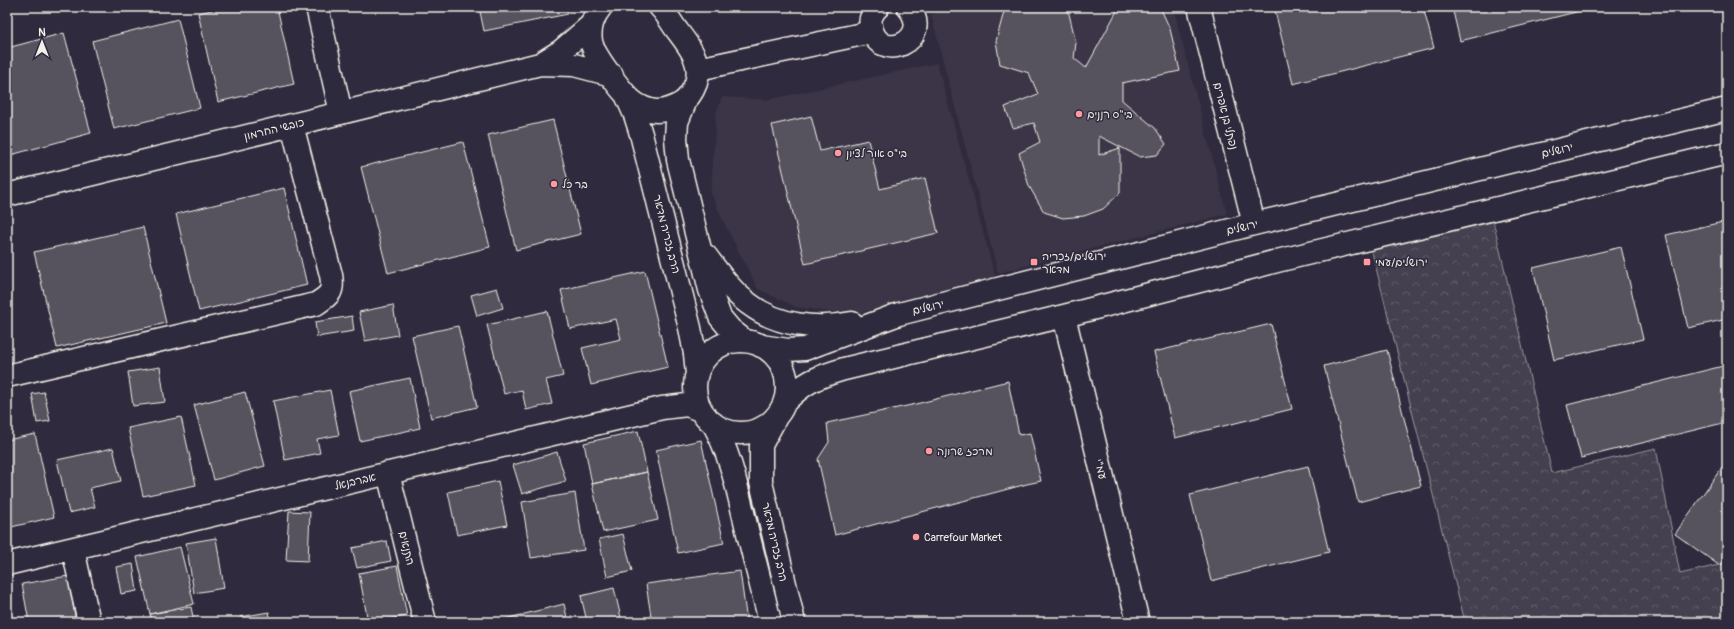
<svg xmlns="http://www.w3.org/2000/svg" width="1734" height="629" font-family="Pangolin,'Playpen Sans Hebrew',sans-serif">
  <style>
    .built { fill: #3b3647 }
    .park { fill: url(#park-crowns); stroke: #9c989c }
    .building { fill: #56525f; stroke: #f4f1e8 }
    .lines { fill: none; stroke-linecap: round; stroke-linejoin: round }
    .minor-casing { stroke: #f4f1e8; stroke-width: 25 }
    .minor { stroke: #2f2a3d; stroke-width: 22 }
    .poi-dot { fill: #ff9aa2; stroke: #2f2a3d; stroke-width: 1.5 }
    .labels { text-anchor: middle; stroke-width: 3; stroke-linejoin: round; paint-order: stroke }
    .poi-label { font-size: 11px; fill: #f4f1e8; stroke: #2f2a3d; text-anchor: start }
    .street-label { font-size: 11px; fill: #f4f1e8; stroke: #2f2a3d }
  </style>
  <defs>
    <pattern id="park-crowns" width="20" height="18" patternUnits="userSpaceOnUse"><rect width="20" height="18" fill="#454050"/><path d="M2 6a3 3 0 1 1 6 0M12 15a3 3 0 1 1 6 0" fill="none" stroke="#605c69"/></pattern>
  </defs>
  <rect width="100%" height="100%" fill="#2f2a3d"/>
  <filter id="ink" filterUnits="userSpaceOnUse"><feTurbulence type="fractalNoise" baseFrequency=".025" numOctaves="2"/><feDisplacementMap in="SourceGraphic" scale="8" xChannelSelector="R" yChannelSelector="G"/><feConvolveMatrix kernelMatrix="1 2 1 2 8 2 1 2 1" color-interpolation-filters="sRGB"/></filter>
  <g filter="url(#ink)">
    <path class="built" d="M959,7H1173L1227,214L998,273L931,14Z
      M937,63L995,276L852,315L796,307L758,289L726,227L711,193L716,113L722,97L767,100Z"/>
    <path class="park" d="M1493,220L1552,473L1656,448L1680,574L1727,563V622H1465L1371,248Z"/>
    <path class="building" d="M225,7H277L294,84L218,102L198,13Z
      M479,7H566L568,14L484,31Z
      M1008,7H1064L1069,14L1076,43L1074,58L1086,68L1119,7H1160L1170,29L1180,71L1122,83V100L1155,128L1166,144L1157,155L1140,157L1099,136V155L1120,148V193L1103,209L1084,216L1063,218L1044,212L1029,186L1019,153L1040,142L1034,123L1013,128L1005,107L1038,94L1029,73L1000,64L996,41L1005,8Z
      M1274,7H1423L1434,48L1293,84Z
      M1452,7H1596L1460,41Z
      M178,19L200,108L114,129L92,41Z
      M64,33L91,133L7,156V48Z
      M811,116L820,151L868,140L880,189L925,178L938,233L805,264L772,125Z
      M553,120L581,234L516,250L488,135Z
      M463,142L490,247L388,273L361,167Z
      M284,188L307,285L199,311L176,214Z
      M1727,221V319L1688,328L1666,235Z
      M143,227L166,323L57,348L34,252Z
      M1621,247L1643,339L1554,360L1533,268Z
      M645,271L668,367L591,385L582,348L621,339L616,319L570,329L561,290Z
      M497,288L503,308L477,316L471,295Z
      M393,305L398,335L365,341L359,312Z
      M547,311L563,376L546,380L552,404L526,410L522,390L504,394L487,325Z
      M352,316L354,331L317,337L315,322Z
      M1271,324L1292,409L1175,438L1154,352Z
      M458,326L477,407L431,418L412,336Z
      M1387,350L1421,486L1358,502L1324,366Z
      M1727,365V422L1581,458L1567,405Z
      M160,367L165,402L133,406L128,372Z
      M410,378L420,428L360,441L349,391Z
      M1008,381L1019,435L1030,433L1041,481L1027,484L835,535L818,459L829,442L827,423L916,404Z
      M330,390L339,435L317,439L320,453L285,460L273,401Z
      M44,392L50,421L37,423L32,394Z
      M245,392L265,466L214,480L194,405Z
      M181,417L196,485L143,496L128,428Z
      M638,431L647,472L592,484L584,443Z
      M35,434L54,517L7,528V440Z
      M701,440L724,543L678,553L656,450Z
      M113,448L121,481L90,488L95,507L69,513L57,460Z
      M557,452L566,481L522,494L513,465Z
      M1727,460V556L1720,566L1675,534Z
      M1308,466L1329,552L1211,581L1190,495Z
      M647,472L658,520L603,532L592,484Z
      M498,481L507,525L457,535L448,492Z
      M575,493L584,550L531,558L522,502Z
      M289,511L310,512L308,561L286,560Z
      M623,534L632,571L607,577L599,539Z
      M216,538L224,588L194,593L186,543Z
      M387,541L391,561L357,568L352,548Z
      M180,547L194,604L150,614L137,557Z
      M133,564L137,591L121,594L116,567Z
      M397,566L407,616L368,622L359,573Z
      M740,571L747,622H652L646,584Z
      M68,576L76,622H29L22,584Z
      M614,588L622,622H587L581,596Z
      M564,604L568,622H493Z
      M191,607L194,622H152L150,614Z
      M269,612L271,622H241L240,617Z
      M1348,617L1349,622H1327Z"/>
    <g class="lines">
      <defs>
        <path id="minor" d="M317,7L341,113
          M601,7C593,16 589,29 591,41C593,54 618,86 627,96C633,103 642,108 650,110C662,113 672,109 682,103C689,98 693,91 696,83C703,62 688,45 676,29C671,22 666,13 660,7
          M878,7C873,11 869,19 871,26C878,66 936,40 908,7
          M1199,7L1254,224
          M540,64L561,51L591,25
          M698,69L872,32
          M627,97L635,115L641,134L690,328L695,354L697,374
          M686,100L677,122L676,138L678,160L710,290L720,317L730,329L745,341
          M7,195L540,64L574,65L612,75
          M706,256C719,273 731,291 749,304C778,326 817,330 852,323
          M1064,316L1138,622
          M695 387a46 46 0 1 1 92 0a46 46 0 1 1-92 0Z
          M761,346L788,350L805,349L899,314L1254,224L1727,109
          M7,376L316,304C330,295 334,292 331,275L292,125
          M784,403C804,382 817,377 844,369L1064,316L1281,260L1727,153
          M775,419L761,445V482L794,622
          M713,423C730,453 737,488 745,521C753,555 762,588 770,622
          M388,473L425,622
          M73,549L89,622
          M7,564L662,408L687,405L702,411"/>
      </defs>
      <use href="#minor" class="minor-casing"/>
      <use href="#minor" class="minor"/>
    </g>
  </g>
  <g class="poi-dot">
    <circle cx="1079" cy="114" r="4"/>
    <circle cx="838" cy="153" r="4"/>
    <circle cx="554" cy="184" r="4"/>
    <rect x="1030" y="258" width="8" height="8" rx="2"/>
    <rect x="1363" y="258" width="8" height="8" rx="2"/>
    <circle cx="929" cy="451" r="4"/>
    <circle cx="916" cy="537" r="4"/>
  </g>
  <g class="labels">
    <g class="poi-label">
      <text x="1087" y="118">בי"ס רננים</text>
      <text x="846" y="157">בי"ס אור לציון</text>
      <text x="562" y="188">בר כל</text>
      <text x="1042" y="260">ירושלים/זכריה<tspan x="1042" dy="13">מדאר</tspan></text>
      <text x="1375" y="266">ירושלים/עמי</text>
      <text x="937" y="455">מרכז שרונה</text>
      <text x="924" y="541">Carrefour Market</text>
    </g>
    <g class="street-label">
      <text transform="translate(1226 116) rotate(76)" y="4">נפתלי בן אפרים</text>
      <text transform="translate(274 129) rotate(-14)" y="4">כובשי החרמון</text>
      <text transform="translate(1557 150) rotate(-14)" y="4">ירושלים</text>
      <text transform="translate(1242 227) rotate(-14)" y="4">ירושלים</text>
      <text transform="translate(667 234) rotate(76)" y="4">הרב זכריה מדאר</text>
      <text transform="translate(928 307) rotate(-14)" y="4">ירושלים</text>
      <text transform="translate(1101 469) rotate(76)" y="4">עמ"י</text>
      <text transform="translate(355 481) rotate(-13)" y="4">אברבנאל</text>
      <text transform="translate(775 542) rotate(77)" y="4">הרב זכריה מדאר</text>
      <text transform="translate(407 548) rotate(76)" y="4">התנאים</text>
    </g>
  </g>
  <rect width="1734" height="629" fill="none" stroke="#2f2a3d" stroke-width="24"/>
  <rect x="12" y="12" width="1710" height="605" fill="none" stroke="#f4f1e8" stroke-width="1.5" filter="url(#ink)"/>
  <g transform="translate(42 42)" stroke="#2f2a3d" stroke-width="3" paint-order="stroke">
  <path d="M0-3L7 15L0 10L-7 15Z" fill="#f4f1e8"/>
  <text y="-6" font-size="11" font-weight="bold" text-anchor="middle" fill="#f4f1e8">N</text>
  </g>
</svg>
